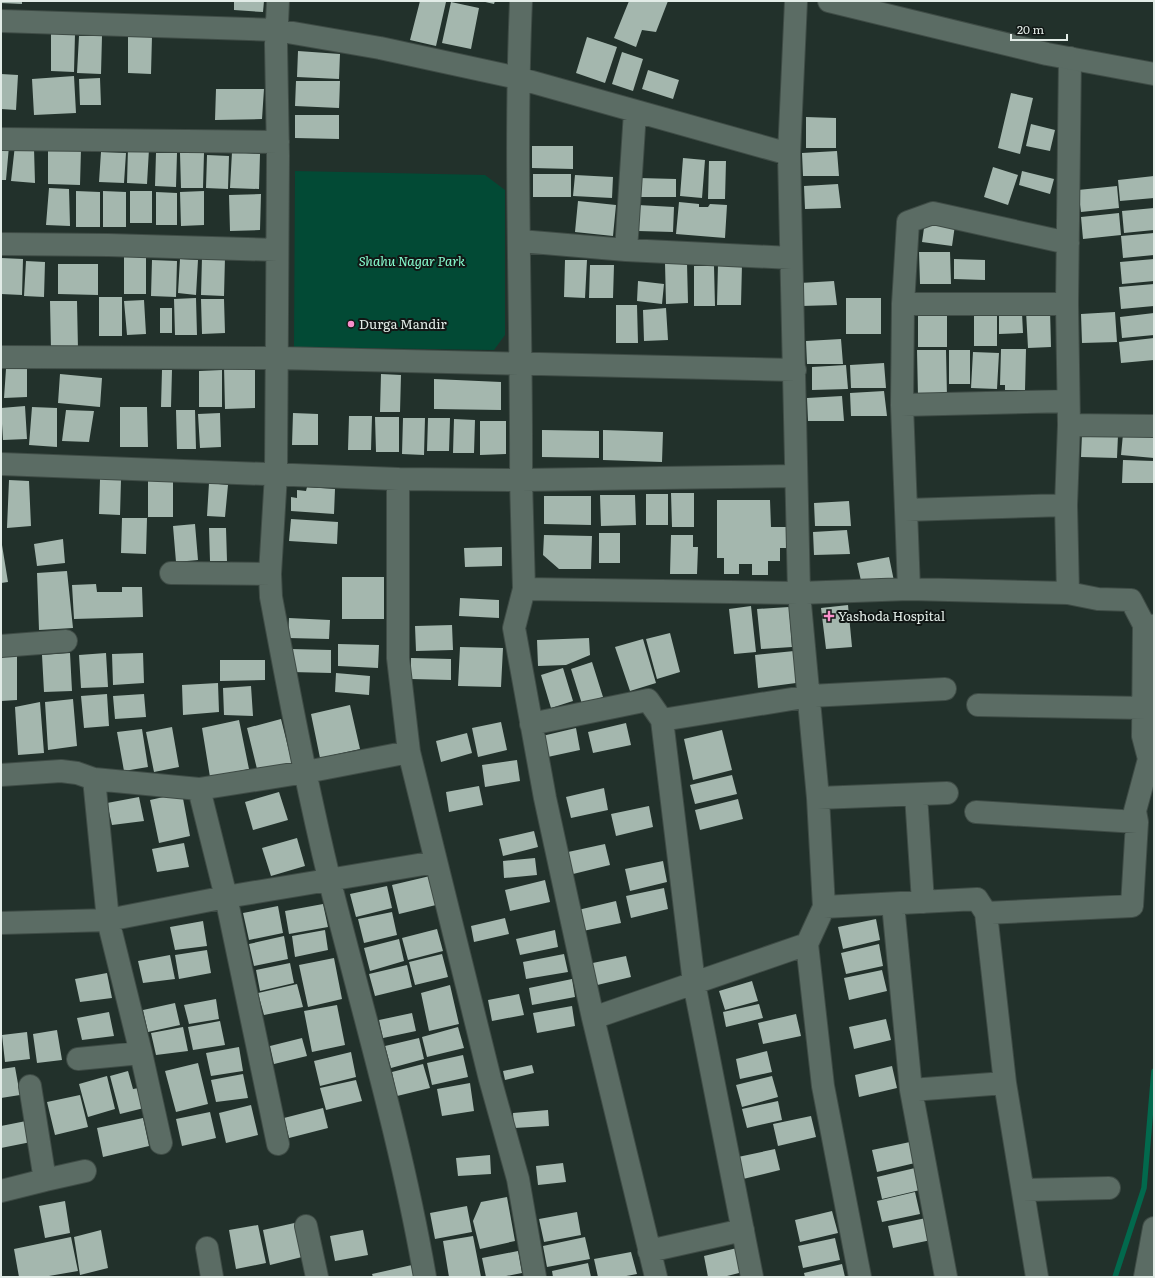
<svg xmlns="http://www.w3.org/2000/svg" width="1155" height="1278" font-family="Literata,serif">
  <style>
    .green { fill: #024a35 }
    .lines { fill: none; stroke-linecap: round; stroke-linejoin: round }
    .stream { stroke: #02694d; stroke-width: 5.5 }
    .building { fill: #a4b7ae }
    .street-casing { stroke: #3f4c46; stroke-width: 24 }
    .secondary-casing { stroke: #3f4c46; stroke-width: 24 }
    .street { stroke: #5b6c64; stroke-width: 22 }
    .secondary { stroke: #5b6c64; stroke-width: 22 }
    .poi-dot { fill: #f98fca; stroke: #111715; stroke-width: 1.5 }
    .labels { text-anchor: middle; stroke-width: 4; stroke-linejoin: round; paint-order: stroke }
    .park-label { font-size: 13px; font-style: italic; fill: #87fccf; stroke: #111715 }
    .poi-label { font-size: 13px; fill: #e2ece7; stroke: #111715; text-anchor: start }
  </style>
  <rect width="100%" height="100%" fill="#22312b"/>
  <path class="green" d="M295,171L485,175L505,190V335L494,350L294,347Z"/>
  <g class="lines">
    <path class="stream" d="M1115,1277L1144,1188L1154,1071"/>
  </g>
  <path class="building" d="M1,1H22V4L1,3Z
    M234,1H264L263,12L234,10Z
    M420,1L446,2L436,46L410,40Z
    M481,1H495L494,4Z
    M629,1H668L656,32L642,30L636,47L614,38Z
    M451,2L479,8L471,49L442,43Z
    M51,33L75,34L74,72L51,71Z
    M79,36H102L101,74L77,73Z
    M128,36H152L151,74L128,73Z
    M587,37L617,47L605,83L576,73Z
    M298,51L340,54L339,79L297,77Z
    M622,52L643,59L633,91L612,84Z
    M648,70L679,80L673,99L642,89Z
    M1,74L18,75L16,110L1,109Z
    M74,76L76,113L34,115L32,79Z
    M100,78L101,105H80L79,79Z
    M296,81H340L339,108L295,106Z
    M216,89H264L262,119L215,120Z
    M1011,93L1033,98L1020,154L998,148Z
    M295,115H339V139L295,138Z
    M806,117L836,118V148H806Z
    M1031,124L1055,130L1050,151L1026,146Z
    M15,145L34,148L35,183L11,181Z
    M1,146H9L6,180H1Z
    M532,146H573V169L532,168Z
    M128,148L149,149L147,184L127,183Z
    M81,149L80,185L48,184V150Z
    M837,151L839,176H803L802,153Z
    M101,152L126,153L124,183L99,182Z
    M232,152L260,154L259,189L230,188Z
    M156,153H177L176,187L155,186Z
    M180,153H204L203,188H181Z
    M207,155L229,156L228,189L206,188Z
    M683,158L705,160L702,198L680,196Z
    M709,161H726L725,199H708Z
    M993,167L1018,175L1008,205L984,197Z
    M1022,171L1054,179L1050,194L1019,185Z
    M533,174H571V197H533Z
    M575,175L613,177L612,198L573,196Z
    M1154,176V198L1120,201L1118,180Z
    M639,178L676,179V197H639Z
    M838,184L841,208L805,209L804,186Z
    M1117,186L1119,208L1081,212L1078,190Z
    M49,188L69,189L70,226L46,225Z
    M76,191L100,192V227H76Z
    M103,191L126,192V227H103Z
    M130,191H152V223H130Z
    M204,191V225L181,226L180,192Z
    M156,192L177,193V225H156Z
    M261,194L260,230L230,231L229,195Z
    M578,201L616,205L613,236L575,232Z
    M679,202L699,204V207H708L710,204L727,205L725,238L676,234Z
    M638,205L674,207L673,232L638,231Z
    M1154,208V230L1124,233L1122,211Z
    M1119,213L1121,235L1083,239L1081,217Z
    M925,221L955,225L952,246L922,242Z
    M1154,233V255L1123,258L1121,236Z
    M919,252H950L951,284H920Z
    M124,255L146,256V294H124Z
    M202,257H225L224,296L201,295Z
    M1,258L23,259L22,295L1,294Z
    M180,259L198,260L196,295L178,293Z
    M954,259L985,260V280L954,279Z
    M1154,259V281L1122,284L1120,262Z
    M152,260L177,261L176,297L151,296Z
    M565,260H587L585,298L564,297Z
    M26,261L45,262L44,297L24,296Z
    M665,263H687L688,303L666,304Z
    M58,264H98V295L58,294Z
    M718,264H742L741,305H717Z
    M590,265H614L613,298H589Z
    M694,266H714L715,306H694Z
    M638,281L664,284L662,304L637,301Z
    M834,281L837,305L801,306L800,283Z
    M1154,284V306L1121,309L1119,287Z
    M99,297H122V336H99Z
    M196,298L197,335H175L174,299Z
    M846,298H881V334H846Z
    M201,299H224L225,333L202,334Z
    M144,300L146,334L127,335L124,301Z
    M50,301H77L78,350H51Z
    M616,305H637L638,343H616Z
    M160,308H172V333H160Z
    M666,308L668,340L644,341L643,310Z
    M918,309L947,310V347H918Z
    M1050,310L1051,347L1028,348L1026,311Z
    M1115,312L1117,342L1082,343L1081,314Z
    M974,313H997V346H974Z
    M999,313H1022L1023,333L999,334Z
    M1154,313V335L1122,338L1120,317Z
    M1154,338V360L1121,363L1119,342Z
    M841,339L843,364H807L806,341Z
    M1001,349H1026L1025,390H1005V385H1000Z
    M917,350H946L947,397H918Z
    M949,350H970V384H949Z
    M973,352L999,353L997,389L971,388Z
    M884,363L886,388H851L850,365Z
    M846,365L848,389L812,390V367Z
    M224,366H255V408L225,409Z
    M6,369H27V397L4,398Z
    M162,370H172L171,407H161Z
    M222,370V407H199V371Z
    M60,374L102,378L100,407L58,403Z
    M381,374L401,375L400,412H380Z
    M434,379L501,382V410L434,409Z
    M884,391L887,416H851L850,393Z
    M842,396L844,421H808L807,398Z
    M25,406L27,439L3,440L1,408Z
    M32,407L57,408V447L29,445Z
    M120,407H147L148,447H120Z
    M66,410L94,411L89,442L62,441Z
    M176,410H195L196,449H177Z
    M220,413L221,447L200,448L198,414Z
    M293,413L318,414V445H292Z
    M349,416H372L371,450H348Z
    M375,417H399V452H376Z
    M403,418H425L424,455L402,454Z
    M428,418H450L449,451H427Z
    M454,419L475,420L474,453H453Z
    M480,421H506V454L480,455Z
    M542,430L599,431V458L542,457Z
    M603,430L663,432L662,462L603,460Z
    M1082,434L1118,435L1117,458L1081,457Z
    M1123,434L1154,436V458L1121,455Z
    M1123,460L1154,461V483H1122Z
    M100,479L121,480L120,515L99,514Z
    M148,479H173V517H148Z
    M9,480L29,481L31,526L7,528Z
    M209,483L228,485L225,517L207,516Z
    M307,487L335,489L334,514L291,511V497L297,498V490L306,491Z
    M671,493H694V527H672Z
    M646,494H668V525H646Z
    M600,495H635L636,525L601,526Z
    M544,496H591V525L544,524Z
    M717,500H770L771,527H789V548H780V561H768V575H752V564H739V574H724V558H717Z
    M849,501L851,526H815L814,503Z
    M122,518H147L146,554L121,553Z
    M291,519L338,522L337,544L289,541Z
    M195,524L198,560L176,562L173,526Z
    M209,528H226L227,561H210Z
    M847,530L850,554L814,555L813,532Z
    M599,533H620V563H599Z
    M544,535L592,536L591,569H559L543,555Z
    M671,535H693V547H698L697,574H670Z
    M63,539L65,563L37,566L34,544Z
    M1,545H2L8,582L1,583Z
    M502,547V566L465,567L464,548Z
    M889,557L894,581L862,585L857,563Z
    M67,571L73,628L39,630L37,573Z
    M342,577H384V619H342Z
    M96,584L97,592H122V587H142L143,617L74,619L72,585Z
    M460,598L499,600V618L459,616Z
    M848,605L852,647L826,649L821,608Z
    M751,606L756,652L734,654L729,609Z
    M789,607L792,647L761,649L757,609Z
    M289,618L330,620L329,639L288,638Z
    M452,625L453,650L416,651L415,626Z
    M670,633L680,672L657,679L646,639Z
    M589,638L590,655L566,665L538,666L537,640Z
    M643,639L656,683L630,691L615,647Z
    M338,644L379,645L378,668L338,666Z
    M460,647L503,648L501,687L458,686Z
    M291,649L331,650V673L292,672Z
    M794,651L796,683L758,688L755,655Z
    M70,653L72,691L44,692L42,655Z
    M106,653L108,687L81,688L79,655Z
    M143,653L144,683L113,685L112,654Z
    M1,656H17V700L1,701Z
    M411,658L451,659V680L411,679Z
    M220,660H265V680L220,681Z
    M592,662L603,697L582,704L571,669Z
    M563,668L573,701L551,708L541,675Z
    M336,673L370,676L369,695L335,692Z
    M218,683L219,712L183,715L182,685Z
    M251,686L253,716L224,715L223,688Z
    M107,694L109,726L84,728L81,696Z
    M144,694L146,717L115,719L113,696Z
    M73,699L77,746L48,750L45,702Z
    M40,702L44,753L18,755L15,707Z
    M350,705L360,749L320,758L311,714Z
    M281,719L292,763L258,773L247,728Z
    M239,720L249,769L210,777L202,728Z
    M501,722L507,750L478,757L472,728Z
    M626,723L631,745L593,753L588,732Z
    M172,727L179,767L154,772L146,732Z
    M576,728L580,750L543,758L538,737Z
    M142,729L148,767L124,771L117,732Z
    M722,730L732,770L693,780L684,739Z
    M467,733L472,753L441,762L436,741Z
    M517,760L520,781L485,787L482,765Z
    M732,775L737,794L695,804L690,785Z
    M479,786L483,805L449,812L446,792Z
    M604,788L608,810L571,818L566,797Z
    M279,792L288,820L253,830L245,802Z
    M182,793L190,836L159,843L150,800Z
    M139,797L144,821L112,825L107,803Z
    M738,799L743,819L700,830L695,810Z
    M649,806L653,827L616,836L611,814Z
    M534,831L538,847L503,856L499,839Z
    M297,838L305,866L271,876L262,848Z
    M184,843L189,867L157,872L152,849Z
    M605,844L610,865L573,874L568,852Z
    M535,858L537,875L504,878L503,861Z
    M663,861L667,882L630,891L625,869Z
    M430,876L436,905L399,914L392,885Z
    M545,880L550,902L510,911L505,890Z
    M387,886L392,908L356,917L350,894Z
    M664,888L668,909L631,918L626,896Z
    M616,901L621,923L583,931L578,910Z
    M323,904L328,927L289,934L285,911Z
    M278,906L283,933L249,940L243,913Z
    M392,912L397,935L364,943L358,919Z
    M505,918L509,934L474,942L471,926Z
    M876,919L880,940L843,949L838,927Z
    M203,921L207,946L175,950L170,927Z
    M437,929L443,951L408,960L402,938Z
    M325,930L328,950L295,957L292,936Z
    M555,930L558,947L520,955L516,939Z
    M284,936L288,959L254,966L249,944Z
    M399,939L404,961L370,971L364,948Z
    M879,944L883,966L846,974L841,953Z
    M207,950L211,973L179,979L175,955Z
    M442,954L448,977L415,985L409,962Z
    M564,954L568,972L526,979L523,962Z
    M170,955L175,979L143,983L138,961Z
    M626,956L631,977L593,986L588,964Z
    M334,958L342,999L308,1007L299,965Z
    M290,963L294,983L260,991L256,970Z
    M407,965L412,987L375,996L369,974Z
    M882,970L887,991L849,1000L844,978Z
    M107,973L112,998L80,1002L75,979Z
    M572,979L575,997L532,1005L529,988Z
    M752,981L758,1001L725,1010L719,991Z
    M297,984L303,1007L264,1015L258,993Z
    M450,985L459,1024L429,1031L421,993Z
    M519,994L524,1015L492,1021L488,1000Z
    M216,999L219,1019L189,1024L184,1005Z
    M175,1003L180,1025L148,1032L143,1010Z
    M759,1004L763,1018L726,1027L723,1012Z
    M337,1005L345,1045L312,1052L304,1011Z
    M572,1006L575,1026L537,1033L533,1013Z
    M109,1012L114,1036L82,1040L77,1018Z
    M412,1013L416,1031L383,1038L379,1020Z
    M796,1014L801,1036L763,1044L758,1023Z
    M886,1019L891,1040L854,1049L849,1027Z
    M220,1021L225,1045L193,1050L188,1027Z
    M183,1027L188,1051L156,1055L151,1033Z
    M458,1027L464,1048L427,1057L422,1037Z
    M57,1030L62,1060L37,1063L33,1034Z
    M27,1032L30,1059L5,1062L2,1035Z
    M302,1038L307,1056L274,1064L270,1046Z
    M419,1038L424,1059L391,1068L385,1046Z
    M239,1047L243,1071L211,1076L206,1053Z
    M767,1051L772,1072L740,1079L736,1059Z
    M351,1052L356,1077L320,1086L314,1061Z
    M463,1055L468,1077L432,1085L427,1063Z
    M198,1063L208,1104L176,1112L165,1071Z
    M423,1064L430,1088L397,1096L392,1072Z
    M532,1065L534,1073L505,1080L503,1071Z
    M892,1066L897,1088L859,1097L855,1075Z
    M15,1067L20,1095L1,1098V1069Z
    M128,1071L133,1089L139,1088L144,1108L120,1114L110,1076Z
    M243,1074L248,1098L216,1102L211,1080Z
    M107,1076L115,1109L88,1117L79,1084Z
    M772,1076L778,1097L742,1107L736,1085Z
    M356,1080L362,1101L326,1110L320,1088Z
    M470,1083L474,1111L442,1116L437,1089Z
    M80,1095L88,1127L55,1135L47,1102Z
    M778,1101L782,1120L747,1128L742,1109Z
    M251,1105L258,1135L226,1143L219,1113Z
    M323,1108L328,1128L289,1138L284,1118Z
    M548,1110L549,1126L514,1128L513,1113Z
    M210,1112L216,1138L182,1146L176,1119Z
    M811,1116L816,1137L778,1146L773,1124Z
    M143,1118L149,1146L103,1157L97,1128Z
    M26,1121L31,1142L1,1148V1126Z
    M910,1142L915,1163L877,1172L872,1150Z
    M775,1149L780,1170L743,1179L738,1157Z
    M490,1155L491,1174L458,1176L456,1158Z
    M563,1163L566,1182L538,1185L536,1166Z
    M915,1168L920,1190L882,1199L877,1177Z
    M915,1192L920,1214L882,1222L877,1201Z
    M507,1197L515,1241L480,1249L473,1221L481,1202Z
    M65,1201L70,1233L45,1238L39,1206Z
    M467,1206L472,1232L435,1239L430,1213Z
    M832,1211L838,1233L800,1242L795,1220Z
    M577,1212L581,1235L544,1242L539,1219Z
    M926,1218L931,1240L893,1248L888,1226Z
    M299,1222L306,1256L270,1265L263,1230Z
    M258,1225L266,1263L236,1269L229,1230Z
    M101,1230L108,1268L80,1275L74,1237Z
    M363,1230L368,1255L335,1261L330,1236Z
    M473,1236L481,1277H449L443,1241Z
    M71,1237L78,1271L43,1277H19L14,1249Z
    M585,1237L590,1259L547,1267L543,1246Z
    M835,1238L840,1260L803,1268L798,1246Z
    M737,1248L743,1272L723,1277H708L704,1256Z
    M518,1251L522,1273L501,1277H486L482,1258Z
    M631,1252L637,1274L621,1277H598L594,1259Z
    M588,1263L591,1277H553L552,1271Z
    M842,1264L845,1277H805L804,1273Z
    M412,1265L414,1277H373L372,1274Z"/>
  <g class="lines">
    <defs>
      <path id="street" d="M278,1L276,44L278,156L276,474L270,574L271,597C289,693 307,788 330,882C363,1013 402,1144 425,1277
        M521,1C514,160 522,320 521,480L398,479V658L409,752L490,1079L518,1179L535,1277
        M796,1L789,154L799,593L524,589L521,480L796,476
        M1,21L276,30L380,48L518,78L789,154
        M1,139L278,142
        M520,241L626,250L791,258
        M1,244L108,245L277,250
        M626,250L635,112
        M903,304L908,222L933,213L1068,243
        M1067,304L1070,58
        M1,357L278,358L795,370
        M902,405L1068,401
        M1069,425L1154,426
        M1,464L398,479
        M906,510L1066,505
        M171,573L270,574
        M524,589L514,628L545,798L593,1018
        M909,589L799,593L818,798L824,907L977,899L986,913L1132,906L1137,822L1135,811L1149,759L1143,736L1144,625
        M1068,593L909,589L902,405L903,304H1067L1069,425L1066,505L1068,593L1098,599L1131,600L1144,625L1154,626
        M1,646L66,641
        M978,705L1144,708
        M662,720L694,983L752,1277
        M531,724L648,700L662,720L810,696L945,689
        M1,775L61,771L77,773L94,779L199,789L226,897L436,862
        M199,789L306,772L409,752
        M916,795L923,902
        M818,798L947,793
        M976,812L1137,822
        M893,904L911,1090
        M1,923L108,920L226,897L278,1144
        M807,944L823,1086L860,1277
        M141,1053L161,1143
        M78,1059L141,1053L108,920L94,779
        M1005,1083L1037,1277
        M45,1180L85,1171
        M1023,1190L1109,1188
        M1,1191L45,1180L30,1086
        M306,1226L317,1277
        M207,1248L212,1277
        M649,1251L743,1230
        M656,1277L593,1018L807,944L824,907
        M946,1277L911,1090L1005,1083L986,913
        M1145,1277L1154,1228"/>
      <path id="secondary" d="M829,1L1047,54L1154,74"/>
    </defs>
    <use href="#street" class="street-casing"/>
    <use href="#secondary" class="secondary-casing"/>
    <use href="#street" class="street"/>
    <use href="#secondary" class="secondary"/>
  </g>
  <g class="poi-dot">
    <circle cx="351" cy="324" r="4"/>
    <path d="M827 610h4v4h4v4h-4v4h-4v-4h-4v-4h4z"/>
  </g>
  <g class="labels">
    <g class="park-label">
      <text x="412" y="266">Shahu Nagar Park</text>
    </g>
    <g class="poi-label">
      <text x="359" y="329">Durga Mandir</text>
      <text x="838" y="621">Yashoda Hospital</text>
    </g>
  </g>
  <rect width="1155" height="1278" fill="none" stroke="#e2ece7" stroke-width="4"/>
  <path d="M1011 34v6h56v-6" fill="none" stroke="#e2ece7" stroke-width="2"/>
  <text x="1017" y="34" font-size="12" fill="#e2ece7" stroke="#111715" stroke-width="3" paint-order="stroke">20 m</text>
</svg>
